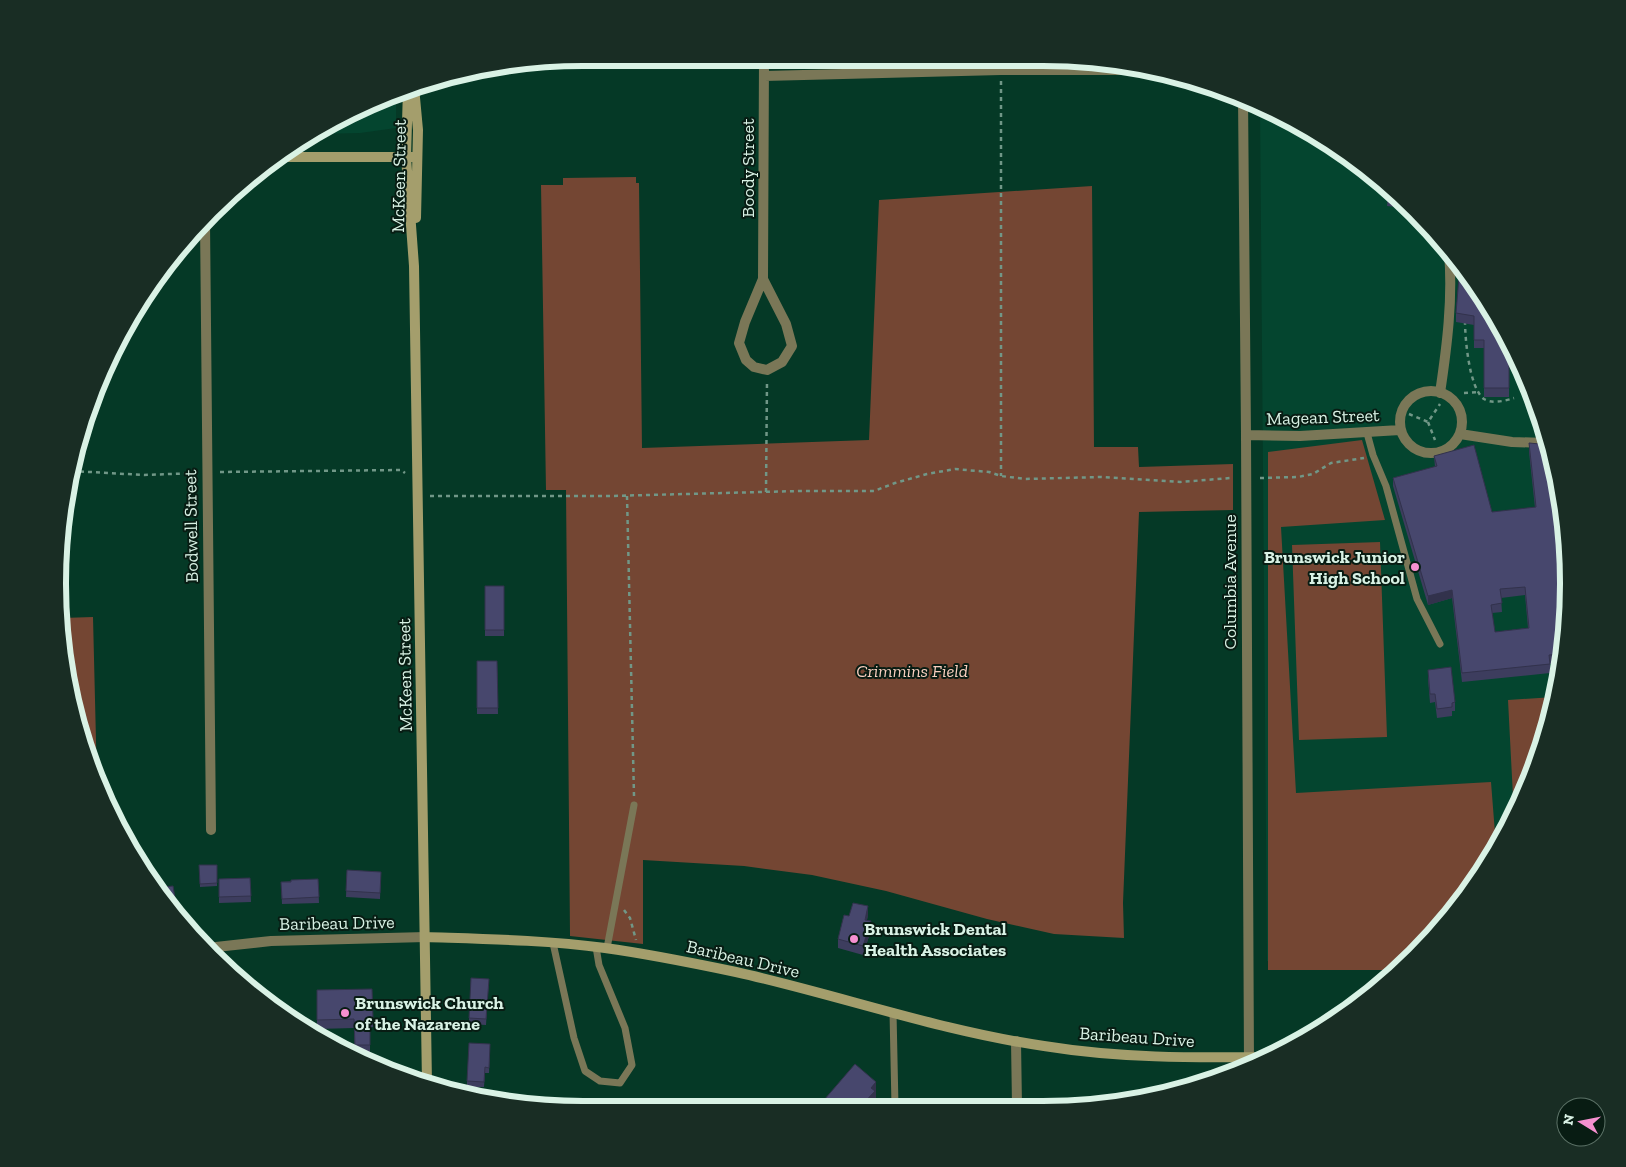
<svg xmlns="http://www.w3.org/2000/svg" width="1626" height="1167" font-family="'Zilla Slab',serif">
  <style>
    .built { fill: #04452f }
    .green { fill: #744633 }
    .lines { fill: none; stroke-linecap: round; stroke-linejoin: round }
    .path { stroke: #719787; stroke-width: 2.5; stroke-dasharray: 4 4; stroke-linecap: butt }
    .lane { stroke: #7a7757; stroke-width: 7 }
    .street { stroke: #7a7757; stroke-width: 10 }
    .secondary { stroke: #a49e6c; stroke-width: 10 }
    .wall { fill: #3d3d5e; fill-rule: evenodd }
    .shaded-wall { fill: #32324c }
    .building { fill: #47476d; stroke: #32324c; fill-rule: evenodd }
    .poi-dot { fill: #f690d0; stroke: #081c13; stroke-width: 2 }
    .labels { text-anchor: middle; stroke-width: 4; stroke-linejoin: round; paint-order: stroke }
    .street-label { font-size: 18px; fill: #d9f2e5; stroke: #081c13 }
    .poi-label { font-size: 18px; font-weight: bold; fill: #d9f2e5; stroke: #081c13; text-anchor: start }
    .park-label { font-size: 18px; font-style: italic; fill: #f9cfbf; stroke: #081c13 }
    .rim { fill: none; stroke: #d9f2e5; stroke-width: 6 }
  </style>
  <rect width="100%" height="100%" fill="#053926"/>
  <path class="built" d="M396,93V128L360,133L315,134L382,98Z
    M1260,106L1306,128L1389,188L1438,237L1498,321L1541,415L1564,515L1567,618L1550,720L1514,816L1460,904L1407,960L1267,961Z"/>
  <path class="green" d="M636,177V183H639L642,448L869,440L879,200L1092,186L1094,447H1138L1139,467L1233,464V510L1139,512L1123,903L1124,938L1054,934L987,919L886,891L812,875L744,866L643,860V944L570,936L566,490H546L541,185H563V178Z
    M1362,440L1385,520L1281,527L1296,793L1491,782L1496,846L1460,904L1397,970H1268V452Z
    M1380,542L1387,737L1299,740L1292,545Z
    M93,617L97,782L62,652V618Z
    M1554,697L1550,720L1514,816L1508,700Z"/>
  <g class="lines">
    <path class="path" d="M1001,81V476
      M1465,321C1465,338 1469,388 1484,399C1492,404 1505,401 1514,398
      M1464,393L1479,392
      M1409,414L1428,422L1440,404
      M1428,422L1435,440
      M1542,431V421
      M72,471L144,475L197,473
      M220,472L401,470L405,473
      M1260,478L1298,477L1313,474L1331,463L1364,458
      M766,492L767,381
      M430,496H610L799,491H874L895,483L927,474L955,469L989,472L1001,476L1025,479L1100,477L1180,482L1231,478
      M627,496L634,796
      M624,910L630,918L636,940"/>
    <path class="lane" d="M1367,433L1373,455L1386,486L1417,599L1440,644
      M553,943L574,1038L585,1071L600,1081L620,1083L632,1065L625,1028L599,965L596,947
      M607,948L634,805
      M893,1012L895,1106"/>
    <path class="street" d="M1001,70V58
      M764,76L1001,70H1154
      M1243,97L1246,435L1249,1067
      M205,222L211,830
      M763,279L786,324L792,346L782,362L767,370L754,367L746,360L739,343L745,322L763,279L764,58
      M1400 422a31 31 0 1 1 62 0a31 31 0 1 1-62 0Z
      M1440,393C1447,346 1453,299 1449,252
      M1460,434L1512,442L1547,443
      M1246,435L1300,436L1400,430
      M207,948L271,941L426,937
      M1016,1041L1017,1106"/>
    <path class="secondary" d="M414,87L418,130L416,218
      M408,89L406,157L414,266L427,1084
      M279,157H412
      M426,937C485,939 546,940 605,948C649,954 693,963 736,972C839,995 940,1031 1044,1046C1118,1058 1192,1058 1266,1057"/>
  </g>
  <path class="wall" d="M1389,188L1406,205V208L1387,206Z
    M1459,277L1509,345V397H1484V348H1474V325L1456,322V313Z
    M1529,443L1567,618L1560,663L1550,664V673L1462,682L1452,598L1428,605L1393,486V478L1435,467L1434,456L1492,512L1535,508L1529,452ZM1525,595L1528,628L1495,632L1492,613L1502,612L1501,598Z
    M485,586H504V636H485Z
    M477,661H497L498,714H477Z
    M1428,670L1455,702V711H1452V716L1437,718L1435,702L1430,703L1428,679Z
    M199,865H217V886L200,887Z
    M347,870L381,872L380,899L346,897Z
    M250,878L251,902L219,903V879Z
    M318,879L319,903L282,904L281,882Z
    M156,888L176,904V910H173Z
    M868,915L867,920L871,930L863,955L838,948V939L849,916Z
    M489,979L486,1025L469,1024V1018Z
    M317,990L373,1018V1027L370,1028V1054H355L354,1028L317,1029Z
    M490,1044L489,1073H485L484,1087H467V1081Z"/>
  <path class="shaded-wall" d="M1452,590V598L1428,605V596Z
    M868,906V915L865,929V920Z
    M871,921V930L863,955V946Z
    M876,1082V1099L875,1101V1106H861L871,1088Z"/>
  <path class="building" d="M1389,188L1403,201L1387,200Z
    M1459,266L1498,321L1509,345V388H1484V340H1474V316L1456,313L1459,277Z
    M1529,443L1540,444L1541,449L1548,448L1564,515L1567,618L1561,654L1549,655L1550,664L1462,673L1452,590L1428,596L1393,478L1437,466L1434,456L1474,445L1492,512L1536,507ZM1525,587L1529,628L1495,632L1491,605L1502,603L1500,589Z
    M485,586H504V630H485Z
    M477,661H497L498,708H477Z
    M1451,667L1455,702L1452,703V707L1437,709L1435,694H1430L1428,670Z
    M199,865H217V883L200,884Z
    M347,870L381,872L380,893L346,891Z
    M250,878L251,896L219,897V879Z
    M318,879L319,897L282,899L281,882H291V880Z
    M173,886L176,904L168,905L156,888Z
    M853,903L868,906L865,920L871,921L863,946L838,939L844,915L849,916Z
    M471,978L489,979L486,1019L469,1018Z
    M372,989L373,1018L370,1019V1045H355L354,1019L317,1020V990Z
    M469,1043L490,1044L489,1068L485,1067L484,1082L467,1081Z
    M855,1064L876,1082L871,1088L875,1091L861,1106L818,1107Z"/>
  <g class="poi-dot">
    <circle cx="1415" cy="567" r="5"/>
    <circle cx="854" cy="939" r="5"/>
    <circle cx="345" cy="1013" r="5"/>
  </g>
  <g class="labels">
    <g class="street-label">
      <text transform="translate(748 168) rotate(-90)" y="6">Boody Street</text>
      <text transform="translate(399 176) rotate(-89)" y="6">McKeen Street</text>
      <text transform="translate(1323 417) rotate(-2)" y="6">Magean Street</text>
      <text transform="translate(191 526) rotate(-91)" y="6">Bodwell Street</text>
      <text transform="translate(1230 582) rotate(-90)" y="6">Columbia Avenue</text>
      <text transform="translate(405 675) rotate(-91)" y="6">McKeen Street</text>
      <text transform="translate(337 923) rotate(-1)" y="6">Baribeau Drive</text>
      <text transform="translate(743 959) rotate(13)" y="6">Baribeau Drive</text>
      <text transform="translate(1137 1037) rotate(4)" y="6">Baribeau Drive</text>
    </g>
    <g class="poi-label">
      <text x="1405" y="563" text-anchor="end">Brunswick Junior<tspan x="1405" dy="21">High School</tspan></text>
      <text x="864" y="935">Brunswick Dental<tspan x="864" dy="21">Health Associates</tspan></text>
      <text x="355" y="1009">Brunswick Church<tspan x="355" dy="21">of the Nazarene</tspan></text>
    </g>
    <g class="park-label">
      <text x="912" y="677">Crimmins Field</text>
    </g>
  </g>
  <path d="M0 0H1626V1167H0ZM583 66H1043A517 517 0 0 1 1560 583V584A517 517 0 0 1 1043 1101H583A517 517 0 0 1 66 584V583A517 517 0 0 1 583 66Z" fill="#192d24" fill-rule="evenodd"/>
  <path class="rim" d="M583 66H1043A517 517 0 0 1 1560 583V584A517 517 0 0 1 1043 1101H583A517 517 0 0 1 66 584V583A517 517 0 0 1 583 66Z"/>
  <g transform="translate(1581 1122) rotate(280)"><circle r="24" fill="#081c13" stroke="#5c7267"/>
  <path d="M0-4L9 19L0 12L-9 19Z" fill="#f690d0"/>
  <text y="-8" font-size="14" font-weight="bold" text-anchor="middle" fill="#d9f2e5">N</text>
  </g>
</svg>
